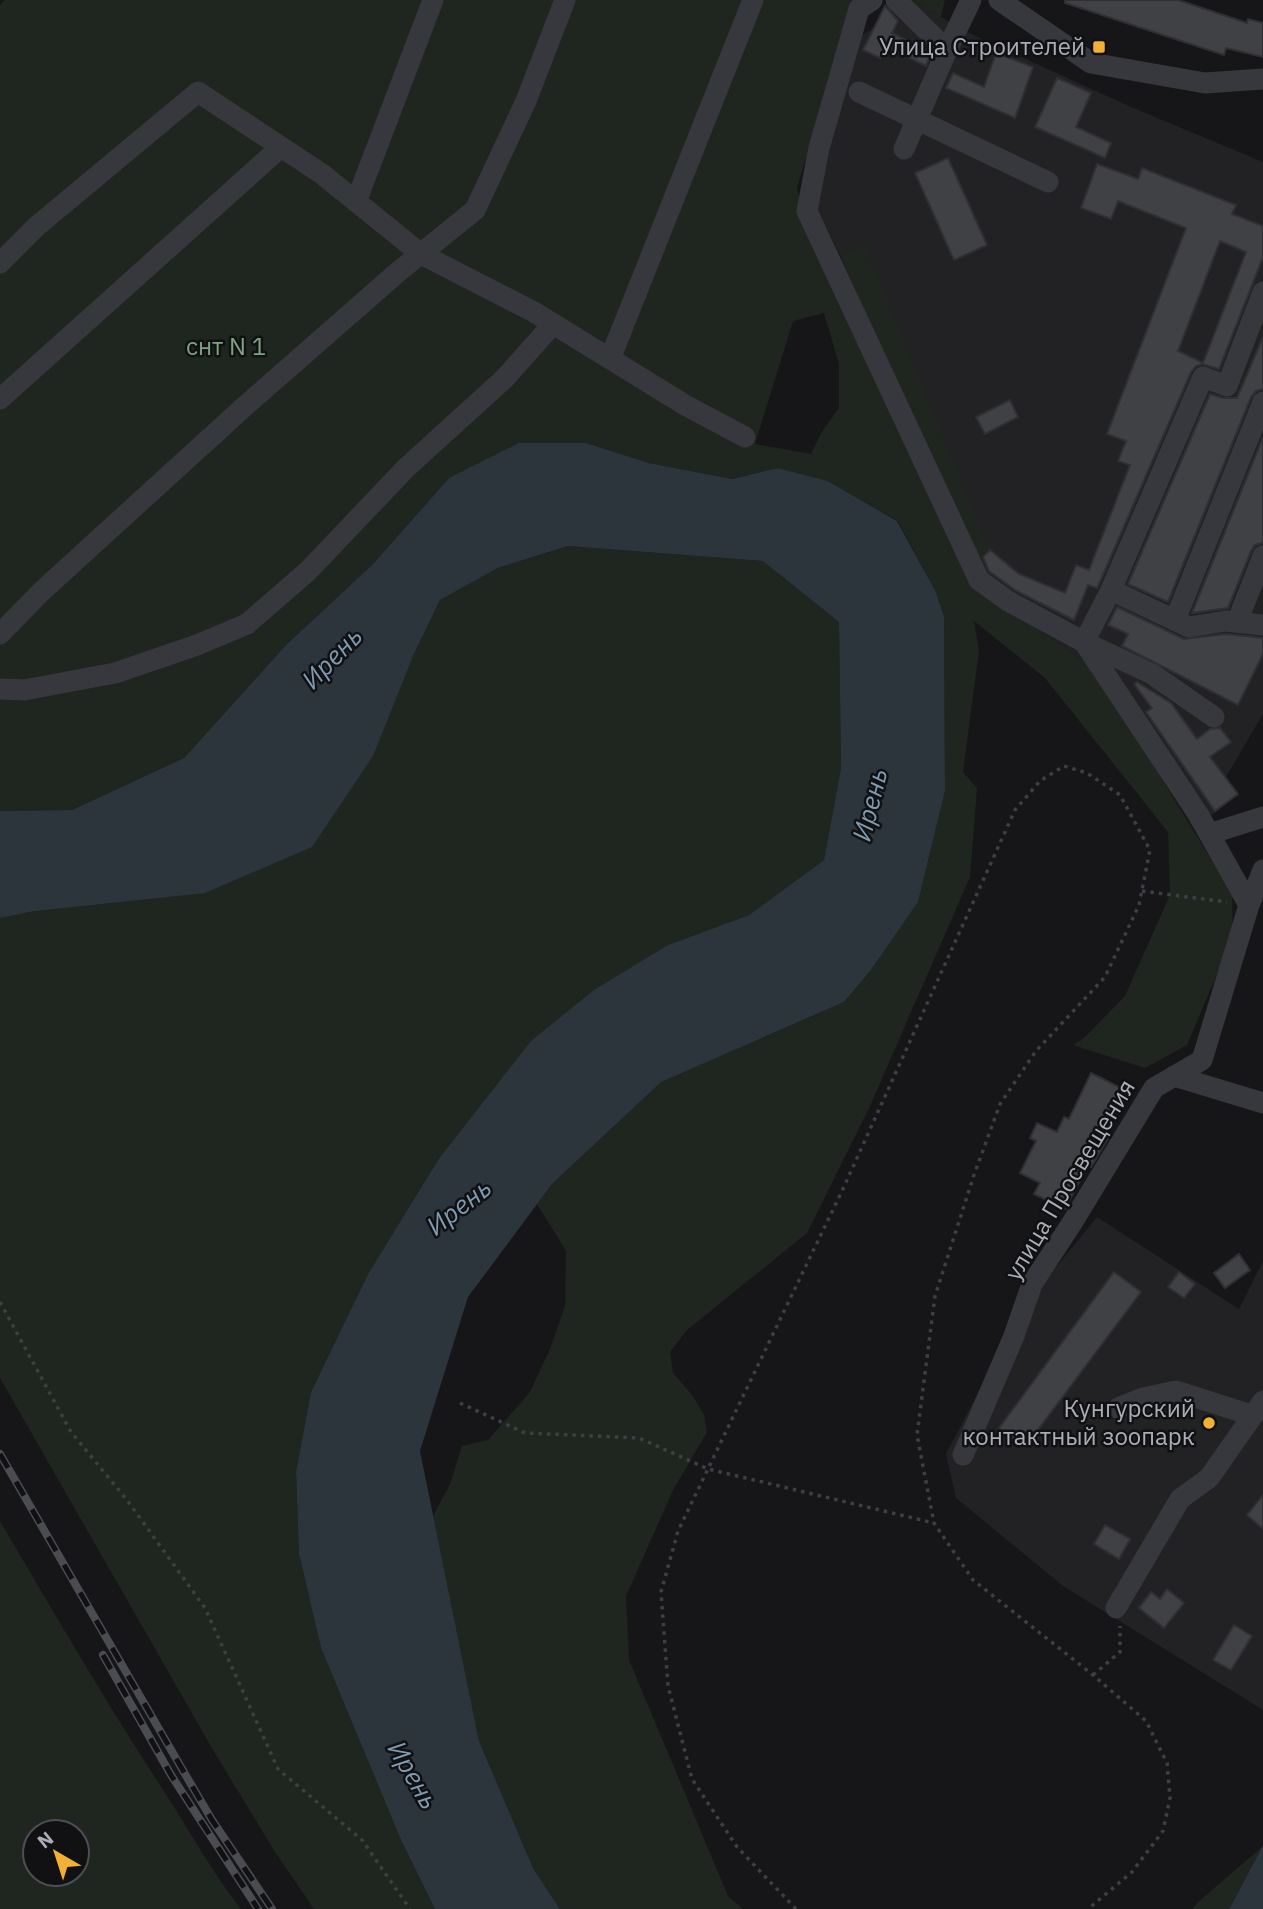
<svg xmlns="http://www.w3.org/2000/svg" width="1263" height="1909" font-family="'IBM Plex Sans',sans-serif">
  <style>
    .built { fill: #222225 }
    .green { fill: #1e261f; fill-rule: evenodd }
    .water { fill: #2c353c }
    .building { fill: #404145; stroke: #303034; stroke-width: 2; fill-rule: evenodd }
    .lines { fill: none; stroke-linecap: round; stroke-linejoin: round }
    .path { stroke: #3d3f44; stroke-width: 3.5; stroke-dasharray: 3.5 5; stroke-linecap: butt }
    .minor { stroke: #37383d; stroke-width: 21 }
    .rail-casing { stroke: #4a4c52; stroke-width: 8 }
    .rail { stroke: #111113; stroke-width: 5; stroke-dasharray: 16; stroke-linecap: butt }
    .poi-dot { fill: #f2b134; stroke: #111113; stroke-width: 2.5 }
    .labels { text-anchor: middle; stroke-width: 5; stroke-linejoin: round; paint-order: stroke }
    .poi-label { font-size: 24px; fill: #a8adb8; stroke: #111113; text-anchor: end }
    .park-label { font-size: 24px; fill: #7fa381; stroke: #111113 }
    .street-label { font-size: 24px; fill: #a8adb8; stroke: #111113 }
    .water-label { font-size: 26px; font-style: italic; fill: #7f9bb3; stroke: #111113 }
  </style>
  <rect width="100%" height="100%" fill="#161618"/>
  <path class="built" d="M888,0H912L967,32L1131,107L1263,162V714L1226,777L1238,794L1194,829L1095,669L967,578L864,243L840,255L818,210L816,191L858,37L873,29Z
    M1097,1217L1239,1309L1263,1261V1710L1063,1586L956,1498L946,1454L1021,1310Z"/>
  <path class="green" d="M5,0H856L797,187L802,212L967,578L1095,669L1232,894L1233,936L1187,1045L1145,1068L1073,1045L1085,1037L1125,996L1170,895L1168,832L1045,678L974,621L979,651L963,772L977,788L970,877L870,1106L807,1233L687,1330L670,1352L673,1373L693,1396L704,1415L707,1432L673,1490L626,1596L629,1660L728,1896L743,1909H560L533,1868L479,1741L433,1516L450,1484L462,1446L488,1440L530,1392L550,1349L565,1306L566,1251L537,1204L552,1184L660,1082L844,1002L871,970L918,902L945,791L944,616L935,590L898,521L828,481L778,468L732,479L649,463L586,443L449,478L373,564L286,645L184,758L72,810L0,811V5ZM824,313L839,364V408L821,433L811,454L755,444L793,321Z
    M912,0H945L941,17Z
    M864,243L990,550L976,563L840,255Z
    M568,546L764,561L839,622L841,768L824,860L749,915L668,945L438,1160L368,1274L311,1392L296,1472L299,1554L321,1648L401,1840L435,1909H314L275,1852L213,1750L0,1378V918L35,911L413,656L440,600L498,568Z
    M0,1521C53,1611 105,1701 162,1788C188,1828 211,1871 241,1909H0ZM77,1832V1874H35V1832Z
    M1262,1847L1229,1909H1192L1197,1903Z"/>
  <path class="water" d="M519,443H586L649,463L732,479L778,468L828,481L897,521L935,590L944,616L945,791L918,902L871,970L844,1002L661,1082L552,1184L468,1297L420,1451L479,1741L533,1868L560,1909H435L401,1840L321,1648L299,1554L296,1472L311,1392L368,1274L438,1160L531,1041L594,990L668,945L749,915L824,860L841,768L839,622L763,561L568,546L498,568L440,600L413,656L373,756L312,847L205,893L35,911L0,918V811L72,810L184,758L286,645L373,564L449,478Z
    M1263,1845V1909H1229L1233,1902Z"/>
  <path class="building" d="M1065,0H1178L1247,23L1248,19L1263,23V57L1226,48L1224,55L1065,3Z
    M885,6L898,21L892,33L931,53L926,66L886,46L880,58L863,50Z
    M996,53L1033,67L1015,118L946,88L953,73L984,87Z
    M1057,78L1091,93L1076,127L1111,143L1105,158L1035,127Z
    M948,158L987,245L954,260L915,173Z
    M1097,164L1138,179L1142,168L1236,205L1232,214L1263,226V257L1219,369L1202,364L1196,366L1191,372L1099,584L1097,588L1088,585L1074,620L1015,590L989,571L983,557L990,550L1019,574L1065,593L1076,565L1089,570L1130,465L1118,461L1126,441L1107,434L1186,228L1118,201L1111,219L1081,208ZM1220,241L1246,252L1203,363L1178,351Z
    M1263,337V389L1256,391L1251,397L1168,602L1128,584L1210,394L1223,398H1237Z
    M1010,400L1018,417L985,434L976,417Z
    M1263,437V543L1255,545L1251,551L1228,608L1192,613Z
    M1117,607L1184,639L1226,634L1263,638V654L1238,705L1122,646L1128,634L1108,625Z
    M1137,682L1171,703L1197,739L1210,729L1220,728L1231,742L1210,757L1238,794L1215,811L1146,712L1152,708L1134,684Z
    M1091,1073L1123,1089L1101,1135L1108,1138L1106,1142L1091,1167L1088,1166L1065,1209L1034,1194L1040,1183L1020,1173L1036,1141L1030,1138L1037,1123L1057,1132L1064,1117L1069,1119Z
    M1239,1254L1250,1270L1225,1288L1214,1273Z
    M1114,1272L1141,1292L1025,1447L999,1428Z
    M1179,1272L1195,1284L1184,1298L1168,1287Z
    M1263,1495V1529L1247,1515Z
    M1105,1525L1130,1539L1119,1559L1094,1544Z
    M1167,1589L1184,1603L1164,1628L1139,1608L1151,1592L1160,1599Z
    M1234,1625L1252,1636L1231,1670L1213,1660Z"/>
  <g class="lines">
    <path class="path" d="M1142,891L1227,902
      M0,1302L71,1432L127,1500L205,1608L278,1769L362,1840L410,1909
      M460,1403L525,1433L639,1438L708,1469L934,1523
      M1093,1675L1120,1652V1626
      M796,1909L737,1847L692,1779L668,1686L661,1592L678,1531L842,1191L1015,810L1040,781L1064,766L1087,773L1120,795L1150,850L1139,905L1105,977L1036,1051L1000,1104L974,1175L935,1296L917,1435L934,1523L973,1580L1093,1675L1146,1721L1167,1763L1170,1798L1163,1831L1132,1872L1088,1909"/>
    <path class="minor" d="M872,0L859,9L819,148L807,211L979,580L1008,601L1084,642L1111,590L1189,627L1226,621L1263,625
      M896,0L947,50L971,0
      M999,0L1091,63L1205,83L1263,79
      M859,92L1048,182
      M904,149L947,50
      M356,202L433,0
      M0,263L37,226L198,92L322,174L421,254L534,312L685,405L745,437
      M610,359L753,0
      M0,399L281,147
      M1111,590L1203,377L1227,386L1263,292
      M1175,620L1263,402
      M1237,622L1263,556
      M0,634L42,591L245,406L398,272L475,210L526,101L565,0
      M0,689L24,690L115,673L197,645L247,624L308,571L406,468L505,378L553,324
      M1214,717L1152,674L1084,642L1198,814L1249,905
      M1209,834L1263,817
      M1174,1076L1263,1103
      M1118,1408L1143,1398L1176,1391L1251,1415
      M963,1455L1014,1336L1032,1284L1072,1223L1154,1088L1202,1060L1249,905L1263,870
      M1116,1608L1180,1499L1209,1478L1263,1401"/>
    <defs>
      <path id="rail" d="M0,1454L185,1774L212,1820L272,1909
        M103,1655L171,1775L258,1909"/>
    </defs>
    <use href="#rail" class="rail-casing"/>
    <use href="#rail" class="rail"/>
  </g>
  <g class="poi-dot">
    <rect x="1092" y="40" width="14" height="14" rx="3.5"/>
    <circle cx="1209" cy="1423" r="7"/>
  </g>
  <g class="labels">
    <g class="poi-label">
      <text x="1085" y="55">Улица Строителей</text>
      <text x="1195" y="1417">Кунгурский<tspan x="1195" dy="28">контактный зоопарк</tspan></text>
    </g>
    <g class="park-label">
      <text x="226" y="355">снт N 1</text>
    </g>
    <g class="street-label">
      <text transform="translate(1070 1180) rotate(-59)" y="8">улица Просвещения</text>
    </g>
    <g class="water-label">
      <text transform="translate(332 658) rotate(-46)" y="9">Ирень</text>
      <text transform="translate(870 805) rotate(-76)" y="9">Ирень</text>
      <text transform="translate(459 1207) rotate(-38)" y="9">Ирень</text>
      <text transform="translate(413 1775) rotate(60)" y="9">Ирень</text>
    </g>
  </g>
  <g transform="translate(56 1853) rotate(321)"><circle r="33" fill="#111113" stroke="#4d4f55" stroke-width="2"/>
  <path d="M0-5L12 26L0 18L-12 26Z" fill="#f2b134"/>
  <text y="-10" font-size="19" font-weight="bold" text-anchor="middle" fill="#a8adb8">N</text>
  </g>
</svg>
